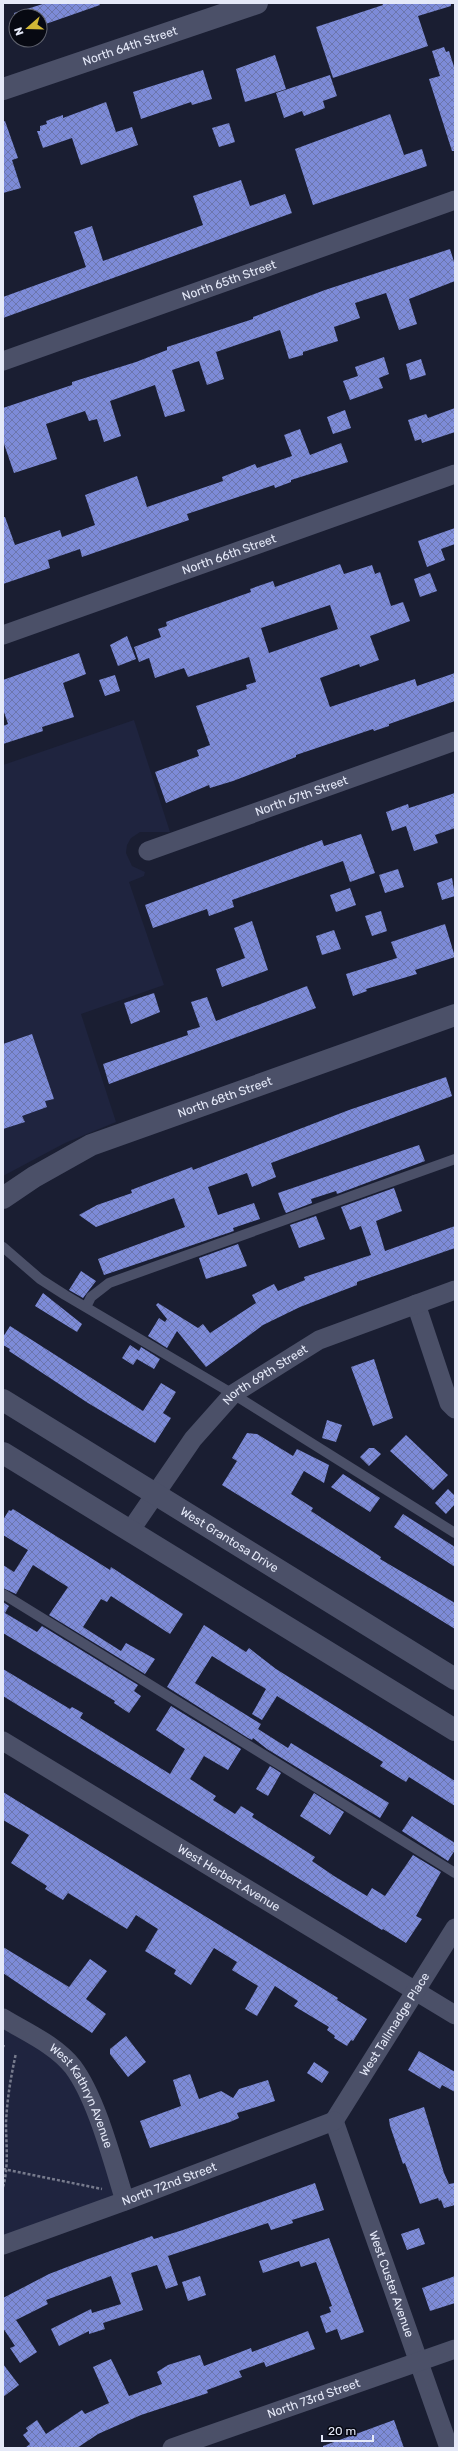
<svg xmlns="http://www.w3.org/2000/svg" width="458" height="2451" font-family="Rubik,sans-serif">
  <style>
    .built { fill: #1f243f }
    .building { fill: url(#building-cross-hatch); fill-rule: evenodd }
    .lines { fill: none; stroke-linecap: round; stroke-linejoin: round }
    .path { stroke: #767a8c; stroke-width: 2.5; stroke-dasharray: 3 2; stroke-linecap: butt }
    .service { stroke: #4b5068; stroke-width: 10 }
    .minor { stroke: #4b5068; stroke-width: 19 }
    .tertiary { stroke: #4b5068; stroke-width: 22 }
    .labels { text-anchor: middle; stroke-width: 4; stroke-linejoin: round; paint-order: stroke }
    .street-label { font-size: 12px; fill: #e5e9f8; stroke: #070912 }
  </style>
  <defs>
    <pattern id="building-cross-hatch" width="8" height="8" patternUnits="userSpaceOnUse"><rect width="8" height="8" fill="#7d8bd8"/><path d="M0 0l8 8M0 8l8-8" fill="none" stroke="#6c76ad"/></pattern>
  </defs>
  <rect width="100%" height="100%" fill="#1a1e32"/>
  <path class="built" d="M134,720L170,832H140L131,838L127,845L126,853L132,866L145,872L144,876L129,882L164,985L81,1014L116,1122L65,1143L3,1176V765Z
    M3,2018L73,2067L125,2201L3,2245Z"/>
  <path class="building" d="M46,3H99L100,5L40,26V16H15L14,13Z
    M382,3H451V6L418,16L428,46L333,78L316,27L383,5Z
    M444,47L446,52L449,51L455,70V151H452L429,79L440,76L432,51Z
    M275,55L286,89L245,102L236,69Z
    M203,70L212,99L192,105L191,102L141,119L133,92Z
    M330,75L337,96L323,101L325,108L304,116L302,111L284,118L276,93Z
    M106,102L116,132L132,127L138,145L81,165L72,138L43,148L37,131H40V126L47,124L46,121L63,115V118Z
    M390,114L404,155L422,149L427,166L313,205L295,149Z
    M5,121L18,158L12,160L21,188L3,193V122Z
    M229,123L235,142L219,147L212,128Z
    M241,180L250,206L285,194L292,213L3,318V297L86,267L74,232L92,226L103,261L203,225L193,196Z
    M450,249L455,265V281L409,299L417,324L399,330L386,293L355,303L360,318L334,327L338,341L303,352V355L289,359L280,330L216,352L224,379L207,385L199,361L172,370L185,411L165,417L155,385L110,401L121,436L104,442L97,419L89,421L85,411L46,424L57,459L14,473L3,441V408L72,385V382L136,362L167,350V347L253,319V317L325,290Z
    M384,357L389,374L379,378L383,388L350,400L343,381L358,376L355,367Z
    M421,359L426,375L410,380L406,364Z
    M455,408V432L422,443L421,439L415,441L408,420L426,414L428,418Z
    M345,410L351,428L333,434L327,417Z
    M300,429L310,455L341,443L348,462L291,480V482L275,488L274,485L187,514L189,520L82,557L80,549L48,560L50,568L3,584V517H5L15,545L60,530L62,537L95,525L85,495L137,476L147,507L223,481L222,477L255,464L257,468L292,456L284,435Z
    M455,528V544L441,549L445,560L427,567L418,541Z
    M340,564L344,574L372,565L375,574L380,572L391,606L403,602L410,621L370,636L379,660L360,667L359,664L320,678L330,707L415,679L417,686L455,673V701L389,724V726L374,731L373,729L296,755V757L233,781L210,788L209,785L166,803L155,772L199,756L197,750L210,745L196,706L247,689L246,685L256,682L249,657L188,677L184,668L155,678L149,658L139,662L134,647L161,637L158,629L167,626L166,622L251,592L250,589L273,581L275,587ZM330,605L338,629L269,653L261,628Z
    M430,573L437,591L420,597L414,579Z
    M127,636L136,659L118,666L110,645Z
    M79,653L86,674L63,683L74,717L42,727L43,731L3,744V726L8,724L3,709V680Z
    M115,675L120,691L105,696L99,680Z
    M455,793V828L435,835L438,843L414,851L406,826L392,831L386,812L408,804L409,808Z
    M361,834L375,873L350,882L343,861L232,900L234,907L209,916L207,909L153,928L145,905L322,840L324,846Z
    M398,869L404,887L385,893L379,875Z
    M452,878L455,896L442,900L437,883Z
    M350,888L356,905L336,912L330,895Z
    M381,911L387,931L372,936L365,916Z
    M252,921L268,970L222,987L216,969L245,958L234,928Z
    M445,924L455,957L415,970L417,974L366,989L367,991L353,996L346,974L397,958L391,942Z
    M334,930L341,949L322,955L316,936Z
    M307,986L316,1008L109,1084L103,1064L188,1035L187,1031L200,1027L191,1002L207,997L216,1021Z
    M154,993L160,1012L131,1024L124,1003Z
    M32,1034L54,1099L45,1101L47,1107L22,1116L25,1122L3,1129V1044Z
    M446,1077L452,1096L271,1163L276,1177L252,1187L247,1173L208,1187L218,1215L254,1203L260,1219L233,1228L234,1231L104,1275L98,1259L185,1227L174,1198L96,1227L79,1215L97,1205L132,1193L131,1190L152,1182L192,1167L193,1170L349,1110Z
    M419,1145L425,1161L337,1194L336,1191L311,1199L312,1203L286,1213L284,1209L278,1193Z
    M394,1188L402,1211L376,1221L385,1251L455,1226V1248L357,1282V1285L300,1307L263,1325L206,1367L177,1331L167,1348L148,1336L159,1318L165,1322L167,1319L156,1305L158,1303L198,1328L203,1324L210,1333L256,1303L252,1295L274,1284L278,1291L305,1280L304,1277L371,1255L361,1226L350,1230L341,1207Z
    M316,1216L325,1239L299,1248L290,1225Z
    M238,1244L247,1266L206,1279L199,1258Z
    M81,1271L96,1281L83,1298L69,1290Z
    M43,1293L82,1324L77,1332L35,1306Z
    M10,1326L143,1411L161,1383L176,1392L163,1413L171,1418L155,1443L88,1403L9,1351L10,1349L3,1345V1337Z
    M130,1345L139,1351L141,1347L160,1359L154,1369L137,1359L133,1365L122,1358Z
    M374,1359L393,1418L373,1426L351,1367Z
    M327,1420L342,1425L336,1442L322,1438Z
    M247,1433L257,1434L293,1456L297,1449L329,1465L324,1483L304,1471L291,1494L313,1508L311,1511L381,1557L380,1559L455,1603V1629L222,1485L237,1461L232,1458Z
    M406,1435L448,1475L433,1490L390,1451Z
    M369,1448H374L381,1454L369,1466L360,1457Z
    M343,1474L380,1498L370,1512L331,1487Z
    M448,1489L455,1496V1504L446,1514L435,1503Z
    M13,1509L110,1570L111,1567L183,1614L170,1634L111,1596L107,1602L101,1599L83,1627L121,1651L126,1643L155,1659L145,1674L49,1615L68,1587L33,1565L16,1594L3,1588V1565L14,1572L28,1550L3,1535V1520L9,1510L11,1511Z
    M403,1514L455,1547V1567L394,1527Z
    M3,1602L9,1606L5,1613L37,1632L42,1626L138,1685L134,1691L141,1696L129,1713L114,1703L115,1701L3,1633Z
    M204,1625L246,1652L249,1648L276,1669L455,1781V1806L409,1777L406,1782L380,1766L383,1762L277,1696L262,1720L252,1714L266,1689L212,1656L195,1683L261,1724L258,1729L288,1748L291,1743L389,1803L380,1818L267,1749L253,1738L252,1740L248,1738L167,1687Z
    M3,1669L70,1709L72,1707L83,1713L80,1718L170,1774L185,1749L156,1730L171,1706L241,1749L228,1770L204,1756L190,1779L216,1796L213,1800L235,1814L241,1806L254,1814L252,1817L315,1857L312,1861L334,1876L367,1896L372,1888L385,1896L413,1855L441,1872L416,1916L422,1919L406,1943L383,1929L382,1930L3,1696Z
    M270,1766L281,1773L268,1796L256,1789Z
    M3,1792L338,1998L337,2000L367,2019L353,2041L351,2040L347,2046L334,2038L335,2036L327,2030L329,2027L294,2006L298,2001L275,1986L257,2016L245,2009L258,1986L232,1970L237,1962L214,1948L191,1985L174,1974L176,1970L145,1951L158,1929L136,1915L127,1929L68,1893L63,1900L45,1889L47,1886L11,1863L29,1835L3,1820Z
    M314,1793L344,1812L330,1835L300,1816Z
    M412,1816L455,1843V1850L448,1861L402,1831Z
    M3,1947L69,1987L90,1959L107,1971L86,1999L106,2014L92,2033L3,1973Z
    M126,2036L146,2062L128,2077L110,2054V2049Z
    M419,2051L455,2072V2092L442,2085L440,2089L408,2070Z
    M314,2062L329,2072L322,2083L307,2073Z
    M190,2074L199,2099L221,2091L233,2098L239,2089L268,2080L275,2101L237,2113L239,2118L230,2122L150,2148L140,2121L181,2106L173,2080Z
    M424,2107L444,2173L449,2184L455,2183V2205L444,2208L441,2200L439,2201L438,2198L420,2204L405,2163L403,2164L390,2126L389,2119Z
    M315,2183L324,2210L292,2220L293,2223L271,2230L268,2223L168,2256L178,2285L166,2289L157,2265L131,2273L143,2310L103,2323L105,2329L89,2334V2331L59,2346L51,2329L91,2309L92,2313L121,2304L111,2276L46,2300L48,2304L16,2320L37,2352L20,2363L10,2348L15,2346L3,2328V2298L49,2274L88,2259L152,2236L154,2239L183,2230Z
    M419,2228L425,2244L407,2250L401,2234Z
    M329,2238L364,2332L341,2340L337,2329L326,2333L320,2316L331,2312L329,2307L332,2306L316,2262L301,2267L299,2261L263,2273L259,2261Z
    M200,2276L206,2295L188,2301L182,2282Z
    M455,2276V2303L430,2311L422,2288Z
    M308,2331L315,2349L266,2367L264,2362L239,2371L242,2377L207,2390L208,2393L141,2415L98,2434L77,2448H25L30,2444L23,2435L28,2431L26,2428L37,2420L46,2434L82,2410L85,2414L109,2403L93,2367L111,2359L129,2396L162,2384L157,2372L168,2365L200,2355L204,2366L251,2348L252,2352Z
    M3,2364L19,2385L3,2397Z
    M394,2420L404,2448H323V2446Z"/>
  <g class="lines">
    <path class="path" d="M3,2047L4,2045
      M3,2169L102,2189
      M3,2187C9,2166 6,2144 6,2123C7,2099 11,2076 16,2053"/>
    <path class="service" d="M3,1247L40,1279L65,1295L233,1394L455,1533
      M86,1307L91,1297L109,1283L455,1159
      M3,1594L455,1873"/>
    <g class="minor">
      <path id="s1" d="M3,361L455,200"/>
      <path id="s2" d="M3,635L455,474"/>
      <path id="s3" d="M148,851L455,741"/>
      <path d="M416,1304L449,1403L455,1409"/>
      <path id="s4" d="M130,1531L193,1439L233,1394L319,1340L455,1290"/>
      <path id="s5" d="M3,1741L455,2015"/>
      <path id="s6" d="M3,2018C26,2032 56,2045 73,2067C97,2099 113,2163 125,2201"/>
      <path id="s7" d="M334,2121L449,2448"/>
      <path id="s8" d="M334,2121L455,1928"/>
      <path id="s9" d="M3,2245L125,2201L334,2121"/>
      <path id="s10" d="M172,2448L455,2349"/>
    </g>
    <g class="tertiary">
      <path id="s11" d="M3,89L257,3"/>
      <path id="s12" d="M3,1198L34,1177L91,1145L455,1015"/>
      <path id="s13" d="M3,1400L455,1679"/>
      <path d="M3,1453L455,1730"/>
    </g>
  </g>
  <g class="labels">
    <g class="street-label">
      <text dy="4" stroke="none"><textPath href="#s11" startOffset="134">North 64th Street</textPath></text>
      <text dy="4" stroke="none"><textPath href="#s1" startOffset="240">North 65th Street</textPath></text>
      <text dy="4" stroke="none"><textPath href="#s2" startOffset="240">North 66th Street</textPath></text>
      <text dy="4" stroke="none"><textPath href="#s3" startOffset="163">North 67th Street</textPath></text>
      <text dy="4" stroke="none"><textPath href="#s12" startOffset="245">North 68th Street</textPath></text>
      <text dy="4" stroke="none"><textPath href="#s4" startOffset="209">North 69th Street</textPath></text>
      <text dy="4" stroke="none"><textPath href="#s13" startOffset="266">West Grantosa Drive</textPath></text>
      <text dy="4" stroke="none"><textPath href="#s5" startOffset="264">West Herbert Avenue</textPath></text>
      <text dy="4" stroke="none"><textPath href="#s8" startOffset="114">West Tallmadge Place</textPath></text>
      <text dy="4" stroke="none"><textPath href="#s6" startOffset="115">West Kathryn Avenue</textPath></text>
      <text dy="4" stroke="none"><textPath href="#s9" startOffset="177">North 72nd Street</textPath></text>
      <text dy="4" stroke="none"><textPath href="#s7" startOffset="173">West Custer Avenue</textPath></text>
      <text dy="4" stroke="none"><textPath href="#s10" startOffset="150">North 73rd Street</textPath></text>
    </g>
  </g>
  <rect width="458" height="2451" fill="none" stroke="#e5e9f8" stroke-width="8"/>
  <g transform="translate(28 28) rotate(250)"><circle r="19" fill="#070912" stroke="#60636e"/>
  <path d="M0-3L7 15L0 10L-7 15Z" fill="#d1b736"/>
  <text y="-6" font-size="11" font-weight="bold" text-anchor="middle" fill="#e5e9f8">N</text>
  </g>
  <path d="M322 2435v6h51v-6" fill="none" stroke="#e5e9f8" stroke-width="2"/>
  <text x="328" y="2435" font-size="12" fill="#e5e9f8" stroke="#070912" stroke-width="3" paint-order="stroke">20 m</text>
</svg>
